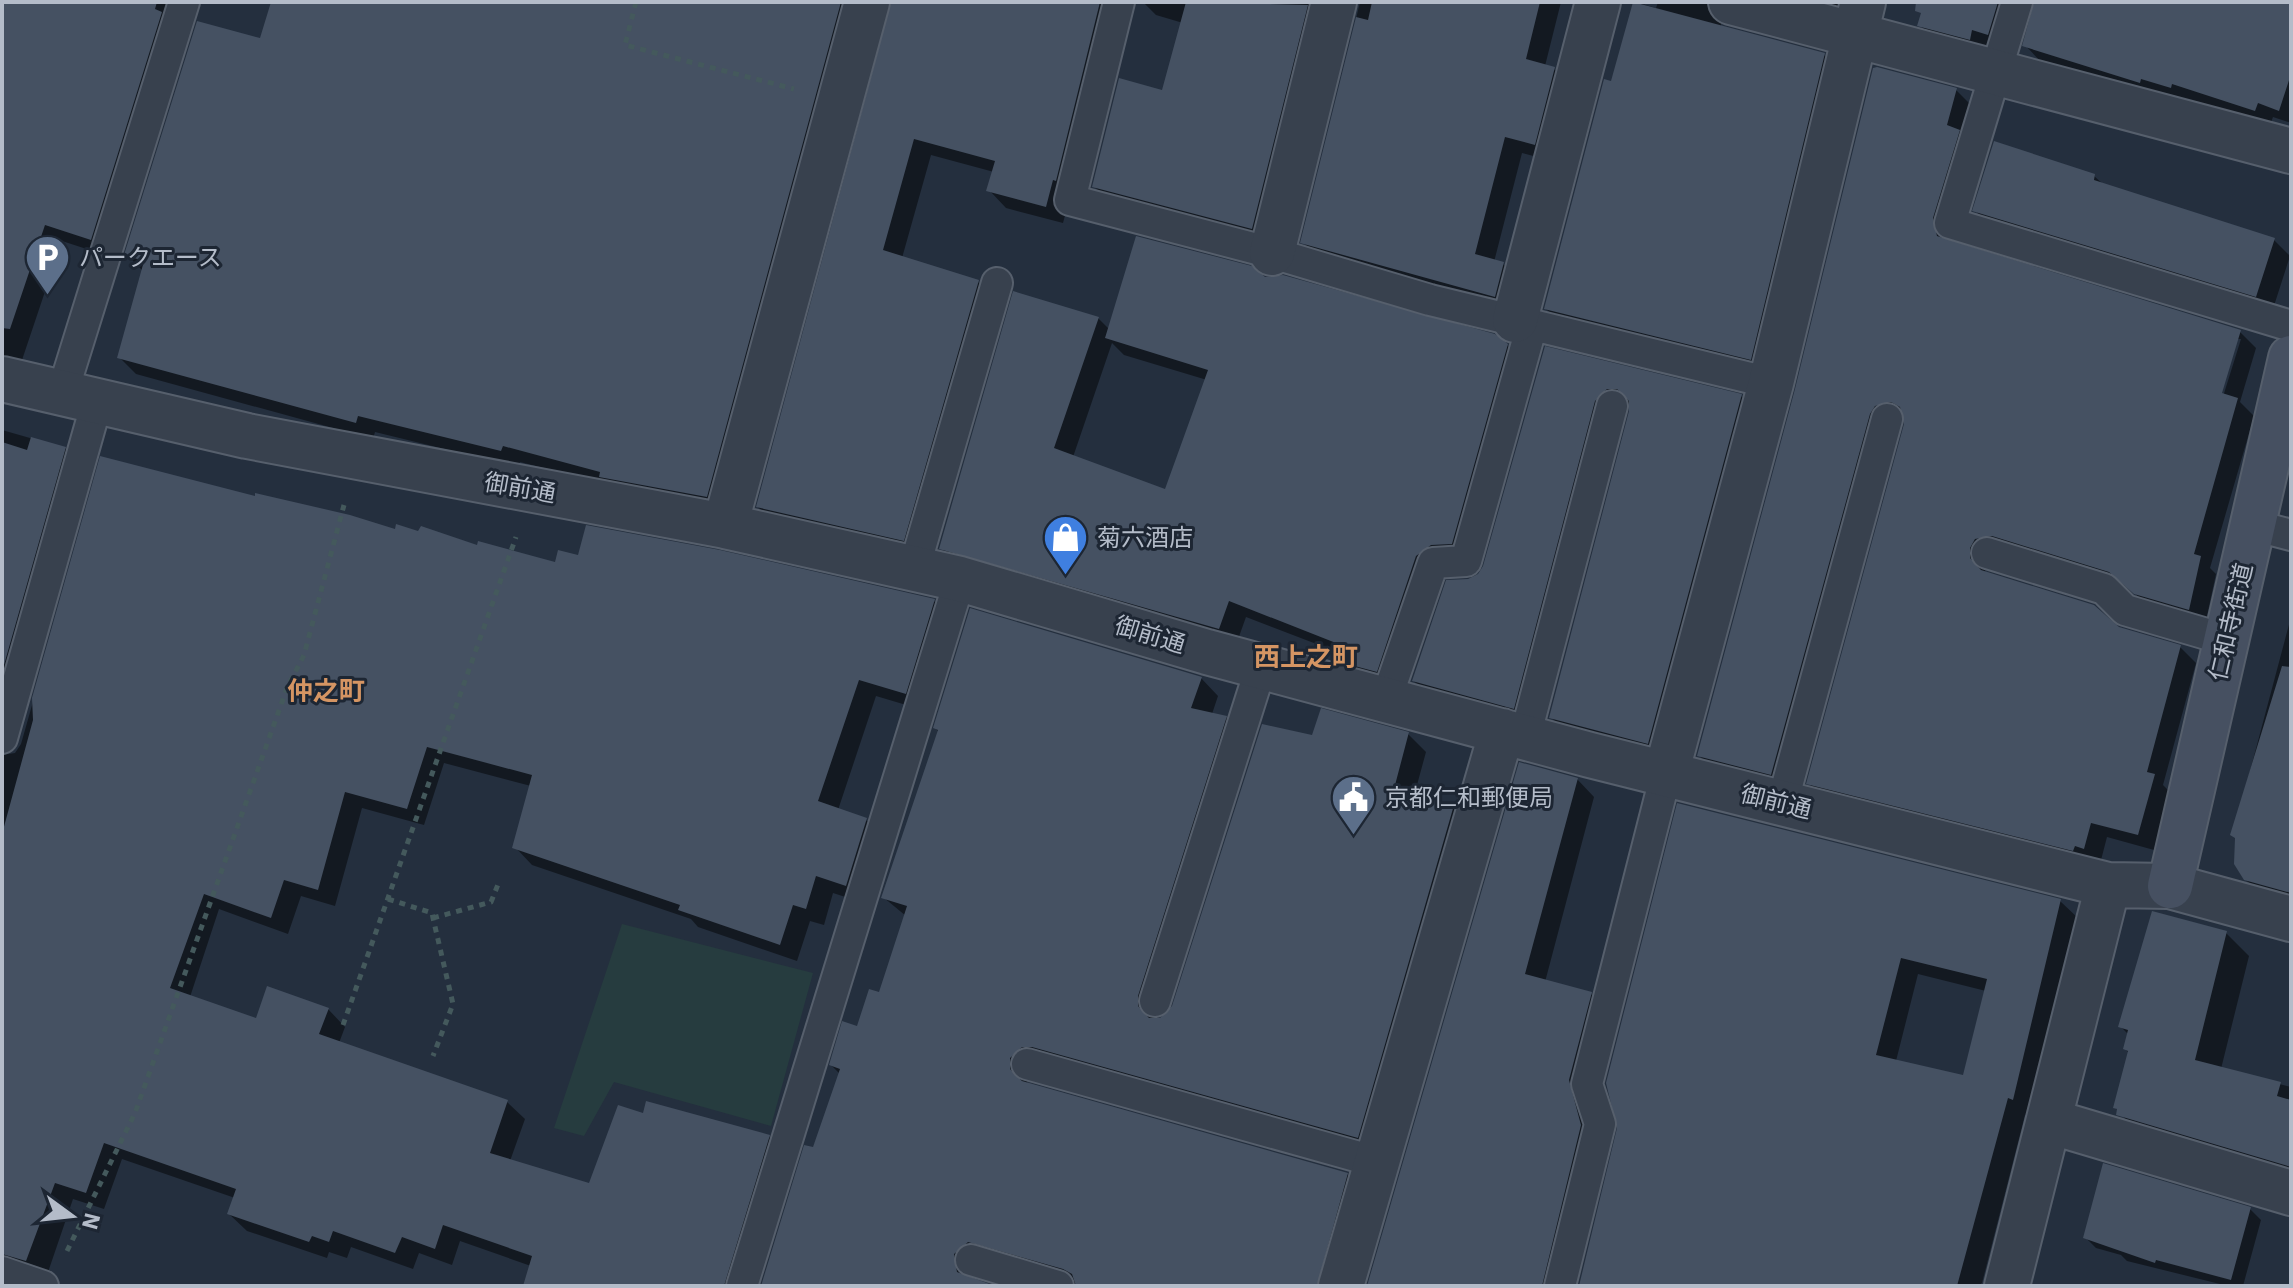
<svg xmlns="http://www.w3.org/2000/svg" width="2293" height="1288" font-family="'IBM Plex Sans','Noto Sans JP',sans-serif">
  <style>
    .green { fill: #263c3f }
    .shadow { fill: #0007; fill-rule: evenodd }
    .building { fill: #455162; fill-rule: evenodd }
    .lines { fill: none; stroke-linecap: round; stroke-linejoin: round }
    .lane-casing { stroke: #565f6c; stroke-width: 34 }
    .street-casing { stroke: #565f6c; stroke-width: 48 }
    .secondary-casing { stroke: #565f6c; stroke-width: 48 }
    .path { stroke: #44595c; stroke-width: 5; stroke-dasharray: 6 6; stroke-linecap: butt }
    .lane { stroke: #38414e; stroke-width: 30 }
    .street { stroke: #38414e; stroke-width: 44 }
    .secondary { stroke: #465061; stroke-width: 44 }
    .labels { text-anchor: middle; stroke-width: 6; stroke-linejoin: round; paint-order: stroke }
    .poi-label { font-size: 24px; fill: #b4bcc9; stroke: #1d2633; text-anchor: start }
    .street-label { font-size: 24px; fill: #b4bcc9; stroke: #1d2633 }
    .neighbourhood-label { font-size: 26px; font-weight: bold; fill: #d59563; stroke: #1d2633 }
  </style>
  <rect width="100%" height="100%" fill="#242f3e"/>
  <path class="green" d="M622,924L813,973L771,1126L614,1082L584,1136L554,1128Z"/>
  <path class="shadow" d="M2,2H181L108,256L62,241L20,366L2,359Z
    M273,2H866L724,513L520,462L518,467L375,432L373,439L136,374L119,357L143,271L126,254L261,40Z
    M893,2H1139L1121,6L1063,223L1006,208L989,190L994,172L931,155L902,258L978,282L995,299L920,557L775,524L758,507Z
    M1143,2H1333L1269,245L1111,204L1094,186L1164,93L1183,23L1156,15Z
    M1360,2H1561L1545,66L1554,69L1571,86L1552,161L1522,153L1494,262L1503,264L1520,281L1512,313L1320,259L1303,242Z
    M1635,2L1656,8L1658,2H1726L1721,12V26L1824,55L1839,69L1765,373L1561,323L1546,309Z
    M1792,2H1853L1848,17Z
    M1926,2H2028L2003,53L1935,41L1920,25Z
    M2036,2H2291V123L2273,117L2270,125L2187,99L2186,103L2155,97L2040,61L2025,45Z
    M1956,90L1972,106L1950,242L2240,332L2256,348L2240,402L2254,416L2210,568L2216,574L2205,625L2153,610L2128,587L2010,551L1986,564L1985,573L2118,629L2180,647L2196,663L2163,785L2170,792L2154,850L2107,837L2100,864L1825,799L1808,783L1906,424L1905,418L1891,421L1787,790L1715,772L1699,755ZM2236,339H2241L2221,403L2217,402Z
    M2094,176L2104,185L2274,240L2290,256L2272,312L1991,227L1975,210Z
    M1265,279L1507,345L1524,362L1469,560L1448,561L1393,687L1355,677L1338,660L1340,653L1246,617L1236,645L958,565L941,548L1098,318L1110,330ZM1112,343L1124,355L1207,380L1166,492L1073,457Z
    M1546,349L1741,396L1759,414L1666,760L1568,735L1551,717L1631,406H1625L1531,725L1431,698L1414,681L1468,581L1479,576L1485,567Z
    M2,430L65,448L82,466L2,749Z
    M102,459L396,532L556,564L579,557L934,601L951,618L923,710L876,696L838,810L866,820L884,837L864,903L833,893L824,925L810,921L797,961L698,927L691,919L532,865L515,847L531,786L444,763L424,825L362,808L335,906L301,896L288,934L219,909L190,997L257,1021L328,1009L345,1027L339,1043L507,1102L525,1119L510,1161L591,1185L644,1115L769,1137L786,1154L745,1286H525L531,1266L460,1241L452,1265L419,1253L413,1269L351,1247L347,1258L329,1252L327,1258L247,1231L229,1214L235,1198L122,1159L104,1209L73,1199L46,1278L2,1284V755L15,753L21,744Z
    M2291,617V906L2265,898L2245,879L2237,839L2233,835Z
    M1201,678L1218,696L1212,714L1226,718L1243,735L1154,1020H1160L1174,1008L1313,738L1408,734L1426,752L1414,796L1453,807L1471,824L1375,1154L1026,1078L1028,1085L1347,1174L1364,1192L1337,1286H1077L994,1259L970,1274V1281L989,1286H763L840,1074L831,1065L880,995L906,916L883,897L939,732L935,728Z
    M1577,779L1594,797L1545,982L1591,994L1608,1011L1598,1143L1563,1286H1369Z
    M1679,805L2060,901L2078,918L2031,1116L2025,1115L1982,1283L1978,1286H1581L1620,1128ZM1918,974L1986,991L1965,1078L1896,1061Z
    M2226,933L2249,956L2221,1069L2291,1087V1182L2141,1137L2115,1107L2129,1053L2125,1049L2129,1035L2121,1027Z
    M2250,1209L2261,1220L2243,1286H2228L2127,1261L2121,1255L2096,1248L2085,1237Z"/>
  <path class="building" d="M2,2H157L155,9L162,12L91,240L45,225L10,329L2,328Z
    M271,2H841L707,497L599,477L600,472L503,446L501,451L358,416L356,423L117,358L144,261L124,255L197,21L260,38Z
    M891,2H1100L1056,181L1053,180L1046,207L986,191L995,161L914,139L883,250L979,280L904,541L756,507Z
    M1186,2L1308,5L1252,229L1092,187L1119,78L1162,90Z
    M1372,2H1540L1526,59L1555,67L1535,145L1505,137L1475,254L1504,262L1495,297L1300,243L1356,17L1368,20Z
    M1633,2L1825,53L1751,360L1544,309L1604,79L1611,81Z
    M1916,2H1998L1988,35L1972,30L1970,40L1917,26L1921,13L1915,11Z
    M2034,2H2291V74L2279,111L2258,103L2255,111L2172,84L2171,88L2141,79L2140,83L2022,46Z
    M1877,67L1957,88L1947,125L1960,130L1933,218L1937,236L2241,330L2222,393L2238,398L2194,554L2201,556L2189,610L2134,594L2109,572L1992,536L1975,539L1970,548V558L1981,570L2094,605L2119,627L2181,645L2147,772L2155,774L2138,835L2091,823L2084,849L2075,846L2073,851L1806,784L1904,424L1900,407L1891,402L1875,406L1870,414L1771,775L1697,756L1795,389L1873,68Z
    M1994,141L2095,174L2094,180L2275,238L2256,297L1972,211Z
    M1136,236L1252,266L1265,277L1283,275L1495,334L1508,344L1452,544L1431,545L1416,556L1377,672L1336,661L1341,645L1229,601L1219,629L939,549L1013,291L1099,317L1054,448L1165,489L1208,370L1105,338Z
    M1545,346L1742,394L1648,744L1549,718L1629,411V401L1617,389H1607L1595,401L1514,709L1412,681L1446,580L1468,579L1478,574L1483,566Z
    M31,437L66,447L2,672V442L27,450Z
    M100,456L255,496V493L350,515L395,529L396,524L418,531L421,526L477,545L478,541L555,562L558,550L578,555L586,525L720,550L935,599L906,694L859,680L818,801L867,818L846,886L816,876L806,909L793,905L780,945L678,910L680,905L512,848L532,775L427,747L407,809L345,792L318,890L284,880L271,918L204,894L170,988L256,1018L267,986L329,1008L319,1034L508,1100L490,1153L589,1183L618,1105L643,1113L646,1101L770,1135L724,1286H523L532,1256L443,1225L435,1249L402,1237L395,1253L333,1231L329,1242L312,1236L309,1242L227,1214L236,1189L104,1143L86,1193L55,1183L26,1261L2,1254V834L33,720L32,698Z
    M970,608L1202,677L1191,708L1227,716L1138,996V1006L1149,1018H1160L1172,1006L1262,724L1312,735L1321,708L1409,732L1394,789L1454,805L1358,1138L1032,1047H1022L1010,1058V1069L1022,1081L1348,1173L1317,1286H1076L1072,1274L1063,1269L968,1242L954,1254L957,1272L995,1286H761L804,1145L813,1147L840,1069L829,1065L842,1021L857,1026L869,989L879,992L907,906L881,898L938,730L933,728Z
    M2282,666L2291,667V893L2244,880L2234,864L2235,838L2230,835Z
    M1519,762L1578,778L1525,974L1592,992L1569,1080L1581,1125L1542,1286H1367Z
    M1677,803L2061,899L2013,1100L2008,1098L1957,1286H1579L1617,1128L1606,1083ZM1901,958L1987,979L1963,1075L1876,1055Z
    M2152,911L2227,931L2195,1060L2281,1082L2277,1096L2291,1100V1167L2116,1115L2117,1109L2113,1108L2128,1051L2123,1049L2128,1030L2118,1027Z
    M2103,1163L2251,1207L2231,1280L2156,1260L2155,1263L2083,1238Z"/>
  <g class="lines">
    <defs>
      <path id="lane" d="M1119,2L1070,200L1272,253L1430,300L1771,383
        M2017,2L1950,223L2291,326
        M62,394L184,2
        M2253,525L2291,535
        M1987,553L2104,589L2125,610L2227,640
        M914,569L997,283
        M1386,700L1433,563L1466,561L1532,325
        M1525,737L1612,406
        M2,738L97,402
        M1782,804L1887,419
        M1155,1001L1261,667
        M1027,1064L1377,1162
        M971,1260L1058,1286
        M2,1272L43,1286
        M742,1286L960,579
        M1560,1286L1600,1124L1587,1084L1666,774"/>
      <path id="street" d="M1731,2L2291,151
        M1272,253L1334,2
        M1515,320L1598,2
        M2,379L247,436L725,526L960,579L1207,652L1590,755L2108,885L2170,886L2291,919
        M725,526L867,2
        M1666,774L1771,383L1863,2
        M2049,1121L2291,1193
        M1341,1286L1502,731
        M2007,1286L2108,885"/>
      <path id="secondary" d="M2170,886L2291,358"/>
    </defs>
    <use href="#lane" class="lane-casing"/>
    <use href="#street" class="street-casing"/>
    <use href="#secondary" class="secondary-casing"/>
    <path class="path" d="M636,2L625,45L794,89
      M388,899L432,913L433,918L453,1004L433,1056
      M433,918L491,902L499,882
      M343,1025L516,537
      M67,1251L135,1113L287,688L304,655L344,505"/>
    <use href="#lane" class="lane"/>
    <use href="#street" class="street"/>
    <use href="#secondary" class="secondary"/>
  </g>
  <defs>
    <symbol id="parking-pin" viewBox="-11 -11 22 30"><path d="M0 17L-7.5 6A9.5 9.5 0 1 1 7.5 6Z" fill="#5c6f8a" stroke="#1d2633"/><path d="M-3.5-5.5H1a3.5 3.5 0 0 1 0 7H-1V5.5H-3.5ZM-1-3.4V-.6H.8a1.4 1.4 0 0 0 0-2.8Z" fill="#fff"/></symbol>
    <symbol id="shop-pin" viewBox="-11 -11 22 30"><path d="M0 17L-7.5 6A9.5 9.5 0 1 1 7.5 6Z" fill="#3f7fe0" stroke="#1d2633"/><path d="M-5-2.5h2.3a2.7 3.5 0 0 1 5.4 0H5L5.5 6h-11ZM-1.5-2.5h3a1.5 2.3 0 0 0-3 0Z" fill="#fff"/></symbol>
    <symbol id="civic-pin" viewBox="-11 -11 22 30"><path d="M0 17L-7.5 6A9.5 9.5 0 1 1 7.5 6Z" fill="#5c6f8a" stroke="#1d2633"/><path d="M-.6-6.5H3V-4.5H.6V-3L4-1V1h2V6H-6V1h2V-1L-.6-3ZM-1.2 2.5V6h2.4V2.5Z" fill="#fff"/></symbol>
  </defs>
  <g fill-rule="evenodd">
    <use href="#parking-pin" x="22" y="232" width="51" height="69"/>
    <use href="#shop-pin" x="1040" y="512" width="51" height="69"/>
    <use href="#civic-pin" x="1328" y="772" width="51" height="69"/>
  </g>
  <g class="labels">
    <g class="poi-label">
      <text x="79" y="266">パークエース</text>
      <text x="1097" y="546">菊六酒店</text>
      <text x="1385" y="806">京都仁和郵便局</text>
    </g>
    <g class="street-label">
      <text transform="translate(520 488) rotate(10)" y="8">御前通</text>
      <text transform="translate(2231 622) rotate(-77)" y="8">仁和寺街道</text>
      <text transform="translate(1150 635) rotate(17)" y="8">御前通</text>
      <text transform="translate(1776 802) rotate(14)" y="8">御前通</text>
    </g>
    <g class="neighbourhood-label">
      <text x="1306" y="666">西上之町</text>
      <text x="326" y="700">仲之町</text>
    </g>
  </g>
  <rect width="2293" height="1288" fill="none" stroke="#b4bcc9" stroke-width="8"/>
  <g transform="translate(72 1216) rotate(105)" stroke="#1d2633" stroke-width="6" paint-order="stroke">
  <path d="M0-6L14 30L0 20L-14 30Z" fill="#b4bcc9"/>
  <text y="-12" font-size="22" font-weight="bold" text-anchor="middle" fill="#b4bcc9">N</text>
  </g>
</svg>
